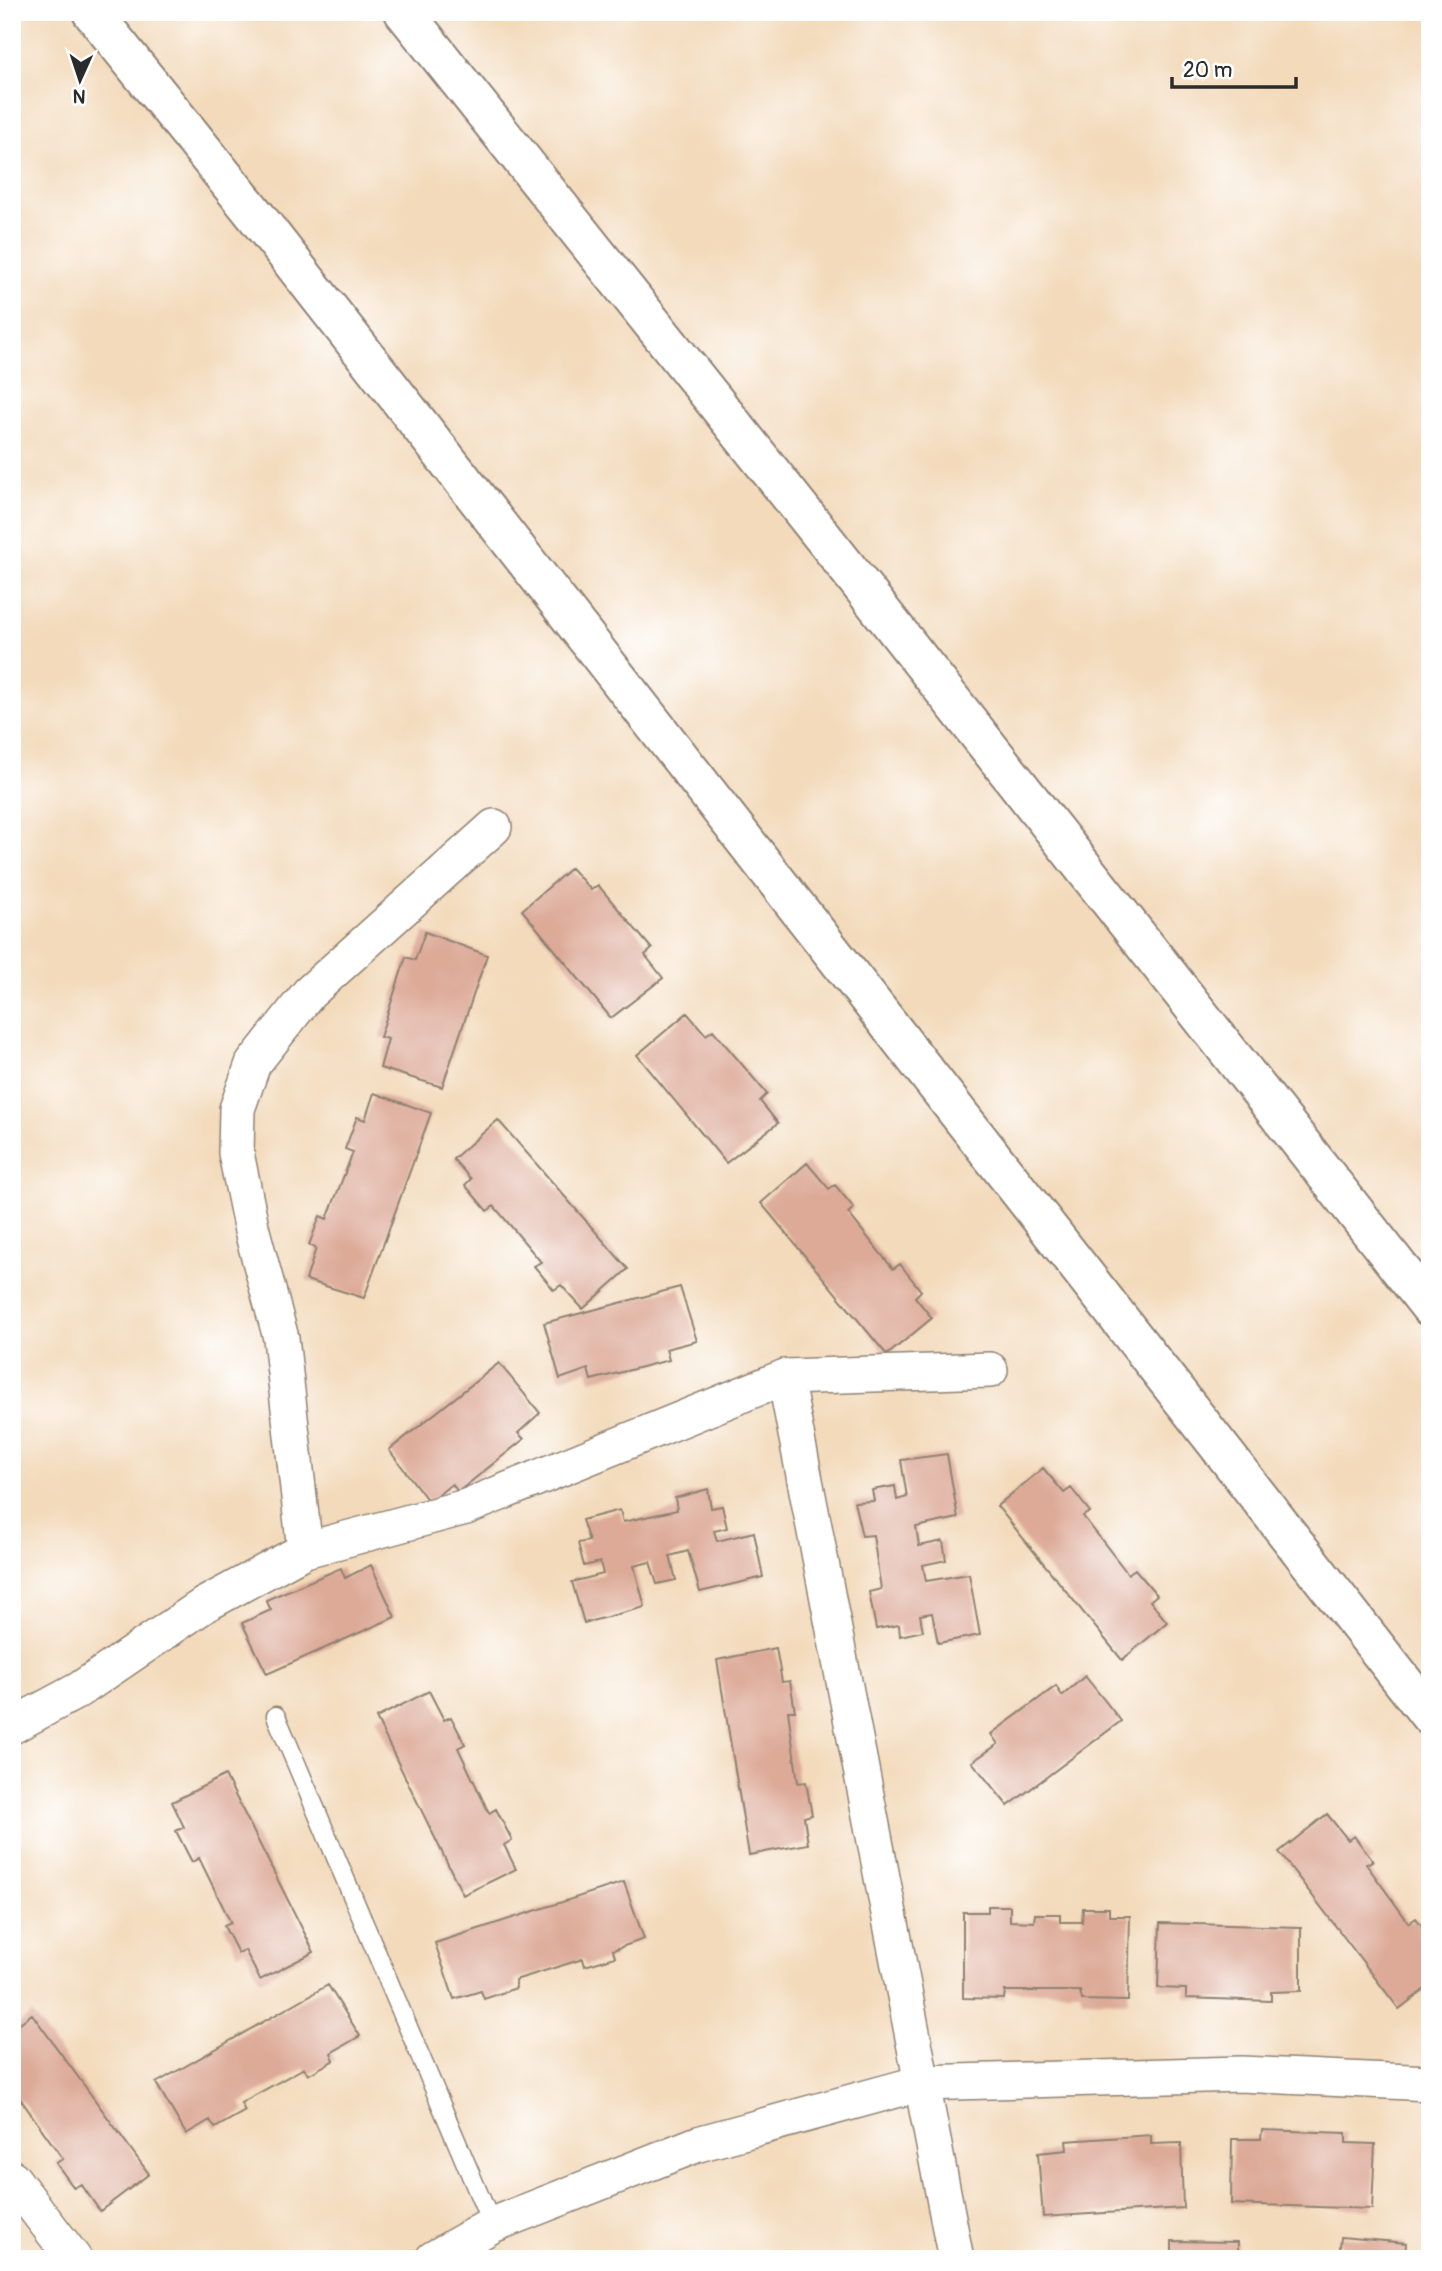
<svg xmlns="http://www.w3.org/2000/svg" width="1442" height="2271" font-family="Pangolin,sans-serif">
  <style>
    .building { fill: #ddaa98 }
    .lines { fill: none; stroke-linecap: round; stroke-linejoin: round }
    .lane-casing { stroke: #8f8273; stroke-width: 21 }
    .street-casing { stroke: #8f8273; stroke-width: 38 }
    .highway-casing { stroke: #8f8273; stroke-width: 42 }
    .lane { stroke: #fff; stroke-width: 18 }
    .street { stroke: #fff; stroke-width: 35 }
    .highway { stroke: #fff; stroke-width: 38 }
  </style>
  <rect width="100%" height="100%" fill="#fff"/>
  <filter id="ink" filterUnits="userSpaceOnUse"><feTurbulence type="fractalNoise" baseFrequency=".0143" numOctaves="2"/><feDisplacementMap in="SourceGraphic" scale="14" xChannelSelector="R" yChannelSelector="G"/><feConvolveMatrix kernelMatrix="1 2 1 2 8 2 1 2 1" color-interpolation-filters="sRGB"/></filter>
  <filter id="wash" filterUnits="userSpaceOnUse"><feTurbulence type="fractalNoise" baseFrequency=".00686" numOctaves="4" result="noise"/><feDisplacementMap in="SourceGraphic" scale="28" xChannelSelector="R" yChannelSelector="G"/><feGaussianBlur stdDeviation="1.57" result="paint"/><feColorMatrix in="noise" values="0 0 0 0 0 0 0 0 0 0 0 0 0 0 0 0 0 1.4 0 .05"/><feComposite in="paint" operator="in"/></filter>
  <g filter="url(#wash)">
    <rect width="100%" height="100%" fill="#f3dabb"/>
    <g id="blocks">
      <path class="building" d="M571,868L591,890L598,885L652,949L645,955L663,978L611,1018L522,910Z
        M425,932L487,955L442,1087L380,1068L388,1039L380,1037L406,957L415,960Z
        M687,1013L706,1035L713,1030L767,1094L760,1101L778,1123L726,1163L637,1055Z
        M374,1093L431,1113L364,1298L306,1280L316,1248L309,1245L320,1216L327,1219L353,1152L345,1149L357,1117L365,1120Z
        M498,1120L628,1269L583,1309L561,1285L554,1290L534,1266L541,1262L494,1206L487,1211L465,1185L471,1179L453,1159Z
        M807,1163L829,1189L835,1185L854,1208L848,1213L893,1269L900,1264L921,1291L915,1297L932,1318L887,1355L761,1203Z
        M680,1287L697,1341L666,1349L669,1360L591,1380L588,1369L560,1379L544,1323Z
        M499,1363L540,1413L518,1433L524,1439L458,1492L452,1484L429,1502L389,1450Z
        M947,1454L958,1518L916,1527L919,1546L943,1541L946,1560L923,1565L926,1581L969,1574L980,1635L938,1643L932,1613L920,1615L923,1631L900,1636L899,1625L876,1629L869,1592L881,1589L873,1535L862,1536L854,1502L874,1501L872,1490L895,1486L897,1500L907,1497L901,1460Z
        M1043,1468L1064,1493L1071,1488L1090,1512L1083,1516L1128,1574L1135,1569L1157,1595L1150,1601L1167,1622L1122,1660L997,1506Z
        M708,1489L711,1508L722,1506L727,1528L714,1531L717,1541L754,1532L763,1577L700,1592L688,1551L670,1556L676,1580L657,1584L650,1562L634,1566L645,1607L584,1623L572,1582L603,1574L600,1562L584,1566L578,1543L589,1541L582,1520L620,1510L623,1522L677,1510L675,1498Z
        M371,1565L395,1617L267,1674L242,1623L271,1610L266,1600L341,1568L345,1578Z
        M776,1648L782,1682L790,1681L795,1711H788L798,1783L806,1782L812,1815L804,1817L808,1844L749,1855L717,1660Z
        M1085,1676L1121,1721L1008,1806L972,1762L998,1744L991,1734L1056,1686L1062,1696Z
        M429,1691L444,1720L451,1717L465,1744L458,1748L489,1813L496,1809L512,1840L504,1845L516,1869L463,1895L376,1718Z
        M225,1775L314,1952L260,1980L245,1950L238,1953L224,1926L231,1923L199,1858L192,1862L176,1831L184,1827L172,1802Z
        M1327,1814L1348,1840L1354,1836L1373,1861L1366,1864L1409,1923L1416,1918L1430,1936V1985L1399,2009L1279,1852Z
        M624,1882L644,1939L613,1950L615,1957L585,1966L583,1959L515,1980L516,1988L484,1999L481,1991L454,1999L435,1943Z
        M988,1906H1010V1921L1034,1922L1035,1914H1060V1922H1082L1083,1908H1109V1916H1130L1128,2001L1082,2000L1080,1991H1005L1004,1999L963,1998V1912H988Z
        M1160,1923L1301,1927V1991L1271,1992V2001L1186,1998V1989L1158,1988Z
        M328,1985L360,2036L331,2053L334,2060L308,2075L304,2068L241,2103L245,2111L215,2128L210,2120L186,2134L156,2083Z
        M32,2014L149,2174L100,2211L81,2184L74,2188L56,2163L63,2159L21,2100L14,2105L12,2102V2029Z
        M1262,2130L1346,2133V2143L1375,2144L1372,2209L1231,2204L1232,2139H1261Z
        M1151,2135V2144L1181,2143L1183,2208L1043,2217L1038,2153L1067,2150L1066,2141Z
        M1341,2237L1406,2243L1405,2259H1339Z
        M1172,2241L1238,2242V2259H1172Z"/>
    </g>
  </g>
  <g filter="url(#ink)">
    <use href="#blocks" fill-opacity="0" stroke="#8f8273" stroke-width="2"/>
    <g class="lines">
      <defs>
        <path id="lane" d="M276,1716L492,2225"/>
        <path id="street" d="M785,1377L956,2259
          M305,1550L281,1338L252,1231L236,1153L237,1109L253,1064L309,993L494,827
          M12,1726L79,1690L204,1605L305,1550L466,1507L785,1377L990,1370
          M12,2178L74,2259
          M433,2259L492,2225L698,2144L921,2083L1241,2074L1430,2083"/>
        <path id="highway" d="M92,12L260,221L1430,1716
          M404,12L830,546L1430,1307"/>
      </defs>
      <use href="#lane" class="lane-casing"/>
      <use href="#street" class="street-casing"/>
      <use href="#highway" class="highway-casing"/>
      <use href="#lane" class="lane"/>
      <use href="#street" class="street"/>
      <use href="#highway" class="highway"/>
    </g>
  </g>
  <rect width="1442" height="2271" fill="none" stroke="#fff" stroke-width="42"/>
  <g transform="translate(80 80) rotate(183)" stroke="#ffffff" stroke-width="5" paint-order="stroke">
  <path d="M0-5L12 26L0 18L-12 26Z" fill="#2b2b2b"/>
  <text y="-10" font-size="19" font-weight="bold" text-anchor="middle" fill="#2b2b2b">N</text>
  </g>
  <path d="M1172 77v10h124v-10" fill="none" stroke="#2b2b2b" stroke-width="3.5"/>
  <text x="1183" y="77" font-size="21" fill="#2b2b2b" stroke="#ffffff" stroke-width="5" paint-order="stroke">20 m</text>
</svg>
